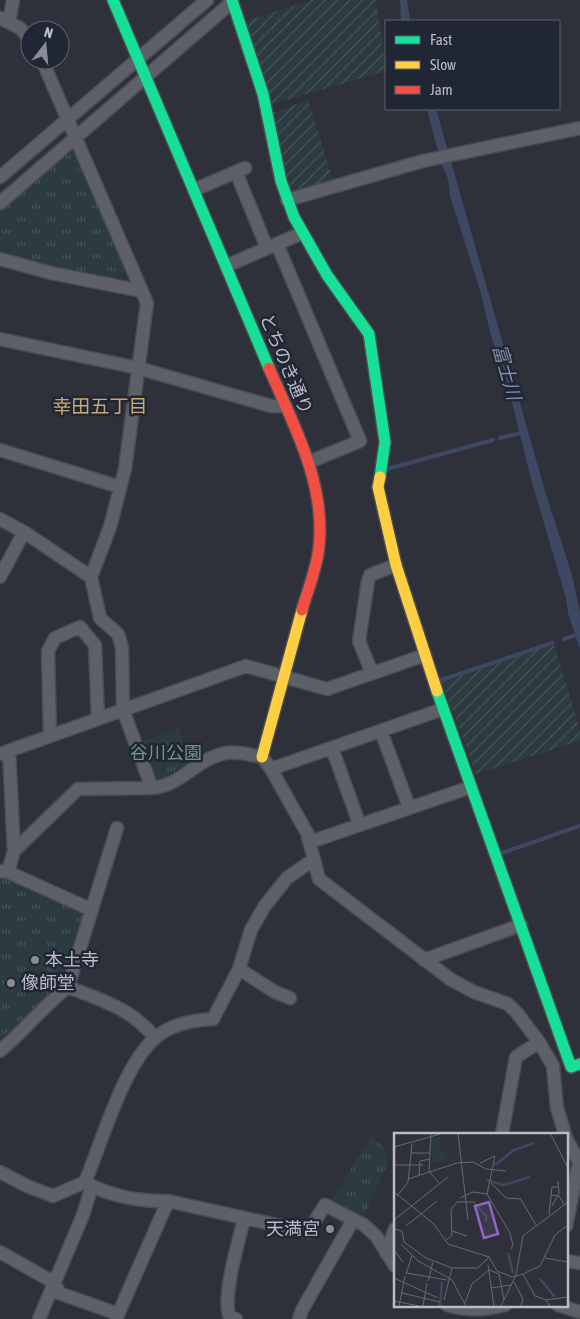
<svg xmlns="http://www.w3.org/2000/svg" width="580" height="1319" font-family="'Asap Condensed','Noto Sans JP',sans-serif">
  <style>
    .park { fill: url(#park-tufts) }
    .garden { fill: url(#garden-furrows) }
    .water { fill: #3e4862 }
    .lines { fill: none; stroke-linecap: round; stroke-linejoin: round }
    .stream { stroke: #3e4862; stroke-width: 4 }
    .street-casing { stroke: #4a4c52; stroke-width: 15 }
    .fast-casing { stroke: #4a4c52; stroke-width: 14 }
    .slow-casing { stroke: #4a4c52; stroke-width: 14 }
    .jam-casing { stroke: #4a4c52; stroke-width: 14 }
    .street { stroke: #5e6068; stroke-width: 12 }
    .fast { stroke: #16e098; stroke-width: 11 }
    .slow { stroke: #ffcf43; stroke-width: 11 }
    .jam { stroke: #f24e42; stroke-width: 11 }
    .poi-dot { fill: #888c97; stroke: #212634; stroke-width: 2 }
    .labels { text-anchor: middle; stroke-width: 5; stroke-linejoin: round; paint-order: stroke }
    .street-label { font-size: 18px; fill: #b9bdc9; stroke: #212634 }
    .park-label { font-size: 18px; fill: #739881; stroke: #212634 }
    .poi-label { font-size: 18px; fill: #b9bdc9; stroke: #212634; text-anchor: start }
    .water-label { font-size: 19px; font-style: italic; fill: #848ead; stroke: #212634 }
    .neighbourhood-label { font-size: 19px; fill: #cba772; stroke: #212634 }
    .inset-river { fill: none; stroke: #3e4862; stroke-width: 2.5 }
    .inset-road { fill: none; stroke: #666973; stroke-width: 1 }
    .view { fill: #9466c3; fill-opacity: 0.15; stroke: #9466c3; stroke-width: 2.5 }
    .inset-edge { fill: none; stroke: #b9bdc9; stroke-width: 2.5 }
  </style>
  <defs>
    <pattern id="park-tufts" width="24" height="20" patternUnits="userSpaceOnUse" patternTransform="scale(1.25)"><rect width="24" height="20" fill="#2c3b40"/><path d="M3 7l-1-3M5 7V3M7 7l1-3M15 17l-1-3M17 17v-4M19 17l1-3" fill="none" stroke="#48555a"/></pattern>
    <pattern id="garden-furrows" width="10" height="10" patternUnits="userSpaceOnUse" patternTransform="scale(1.25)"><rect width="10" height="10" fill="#2c3b40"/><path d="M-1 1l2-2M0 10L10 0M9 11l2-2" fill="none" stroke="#48555a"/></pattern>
  </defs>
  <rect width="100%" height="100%" fill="#2e313a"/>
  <path class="park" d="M66,152L78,154L123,263L124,271L116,279L0,255V207Z
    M179,728L188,765L177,769L159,782L141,742Z
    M0,878L11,879L84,914L65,973L55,989L0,1040Z
    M371,1135L385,1149L388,1162L364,1216L332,1201Z"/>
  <path class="garden" d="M311,0H376L386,71L272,104L243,22Z
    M308,100L333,180L289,191L273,113Z
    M554,644L580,730V741L476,774L442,682Z"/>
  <path class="water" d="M400,0H407L410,21H401Z
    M427,109H436L545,491L572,575L580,612V649L568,613L566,598L531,479L504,370L491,336L480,290L450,196L448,179L441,163Z"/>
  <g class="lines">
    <path class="stream" d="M500,438L524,432
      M387,469L493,440
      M564,639L579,634
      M441,680L552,643
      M502,853L580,826"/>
    <defs>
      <path id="street" d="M0,18L20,28L30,40
        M9,22L13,0
        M42,60L147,303L125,469L110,527L91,577
        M236,172L267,248
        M0,177L207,0
        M194,190L245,168
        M287,200L423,161L580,128
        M0,203L232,2
        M277,244L360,441L309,462
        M0,259L51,273L142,291
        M226,266L302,233
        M0,339L138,368L271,406H284
        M0,450L120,487
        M0,519L24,532
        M0,577L24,532L91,577L100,618L118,634L122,648L123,710L152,788C183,785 195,759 226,753C237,751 251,755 262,757L271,769L307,833L319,879L450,979L474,992L508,1004L517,1013L539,1042L553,1066L557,1108L565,1134
        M372,673L359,641L368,581L370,575L396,565
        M381,731L409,807
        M50,736L48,651L55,638L80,627L95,645L98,719
        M332,748L359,823
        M9,751L14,851
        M0,754L246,666L327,689L425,655
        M271,769L443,709
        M310,842L471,787
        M0,871L8,872L14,851L78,789L152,788
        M8,872L92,910
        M424,960L521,925
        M239,969L275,992L290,998
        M68,987C101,1000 133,1009 155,1038
        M0,1051C24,1031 43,1006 68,987L117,828
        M502,1134L516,1057L539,1042
        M566,1138L580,1164
        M0,1172L27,1186L53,1196L85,1182C108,1196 142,1202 168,1201L308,1232L325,1205L364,1225L376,1236L395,1266
        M85,1182C102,1142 123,1066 155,1038C170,1025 193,1020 213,1019L239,969L251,930L264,907L287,878L313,860
        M566,1226L579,1163
        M0,1252L55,1283L59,1293L118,1314
        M386,1253L395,1229
        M566,1261L580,1263
        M447,1305C465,1311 486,1310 505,1305
        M558,1305L580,1312
        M39,1319L83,1215L92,1186
        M116,1319L168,1201
        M236,1319L230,1317C221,1299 239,1240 244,1219
        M299,1319L302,1310L353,1220"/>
      <path id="fast" d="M113,0L269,368
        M232,0L263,94L281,181L294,217L327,275L369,334L385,442L380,477
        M437,691L571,1067L580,1064"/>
      <path id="slow" d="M380,477L378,487L396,565L437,691
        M262,757L302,610"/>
      <path id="jam" d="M269,368C293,424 326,483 319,547C317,568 308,589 302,610"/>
    </defs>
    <use href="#street" class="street-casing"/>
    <use href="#fast" class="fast-casing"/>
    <use href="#slow" class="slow-casing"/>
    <use href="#jam" class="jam-casing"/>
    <use href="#street" class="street"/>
    <use href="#fast" class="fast"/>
    <use href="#slow" class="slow"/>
    <use href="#jam" class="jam"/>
  </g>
  <g class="poi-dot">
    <circle cx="35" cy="960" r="5"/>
    <circle cx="11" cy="983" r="5"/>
    <circle cx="330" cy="1229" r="5"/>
  </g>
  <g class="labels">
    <g class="street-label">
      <text transform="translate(286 364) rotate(67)" y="6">とちのき通り</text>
    </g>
    <g class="park-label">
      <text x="166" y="759">谷川公園</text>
    </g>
    <g class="poi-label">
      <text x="45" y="966">本土寺</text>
      <text x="21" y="989">像師堂</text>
      <text x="320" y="1235" text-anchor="end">天満宮</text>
    </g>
    <g class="water-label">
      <text transform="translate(507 372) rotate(74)" y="7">富士川</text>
    </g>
    <g class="neighbourhood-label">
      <text x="100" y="413">幸田五丁目</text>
    </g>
  </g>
  <g transform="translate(394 1133)">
    <rect width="174" height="174" fill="#2e313a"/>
    <path d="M47,3L46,17L51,18L55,27L38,30L37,6Z" fill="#2c3b40"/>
    <path class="inset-river" d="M101,32L120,17L140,10M92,47L110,52L136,44M114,120L119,140M146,146L161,164M46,173L48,149"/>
    <path class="inset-road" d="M37,0L35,38L45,50M64,0L74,87M156,0L174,35M0,14L50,0M17,20H36M101,23L93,61L116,100L119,112L117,116M86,30L101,23M0,32H29M25,42L26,28L36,26M14,46L63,30L79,29L92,36L112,38M97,50L112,65L126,66M0,59L40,91L54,111L95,124M157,62L165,63L170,71M3,63L14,49L18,11M66,65L79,59L93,61M126,65L142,92M158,73L165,60L164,48M155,82L158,54H164M0,87L54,44M12,93L43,68M0,96L8,98L10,109L32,125L58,135H84L95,124M58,98L73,103M51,108L58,102L57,77L63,69H80L92,83V89M7,111L24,128L58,147L72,173M0,117L9,129M95,124L103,138L118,144L129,141L146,133L161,102L174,92M151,125L174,129M94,132L100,173M12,140L53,147M12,141L18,123M129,141L141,163L152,167L156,173M0,145L44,165M34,148L39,129M120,149L129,166L127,173M96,155L118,152M8,160L46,169M50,167L58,135M152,167L174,164M0,168L25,173M71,170L78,151L95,137L105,141L110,167M5,173L11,143M29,173L33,150M107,173L122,142L129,103L174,69"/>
    <path class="view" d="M95,69L104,101L90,105L81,73Z"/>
    <rect width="174" height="174" class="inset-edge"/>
  </g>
  <rect x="385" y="20" width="175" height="90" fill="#212634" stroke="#5e6270"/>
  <rect x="395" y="36" width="25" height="8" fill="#16e098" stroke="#5e6270"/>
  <text x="430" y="45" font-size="15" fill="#b9bdc9">Fast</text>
  <rect x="395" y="61" width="25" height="8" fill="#ffcf43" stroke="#5e6270"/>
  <text x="430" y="70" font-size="15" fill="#b9bdc9">Slow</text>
  <rect x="395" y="86" width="25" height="8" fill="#f24e42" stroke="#5e6270"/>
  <text x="430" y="95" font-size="15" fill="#b9bdc9">Jam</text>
  <g transform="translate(45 45) rotate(16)"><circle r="24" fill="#212634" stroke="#5e6270"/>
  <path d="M0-4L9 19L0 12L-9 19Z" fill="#888c97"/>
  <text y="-8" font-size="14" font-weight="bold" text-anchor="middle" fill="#b9bdc9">N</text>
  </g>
</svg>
